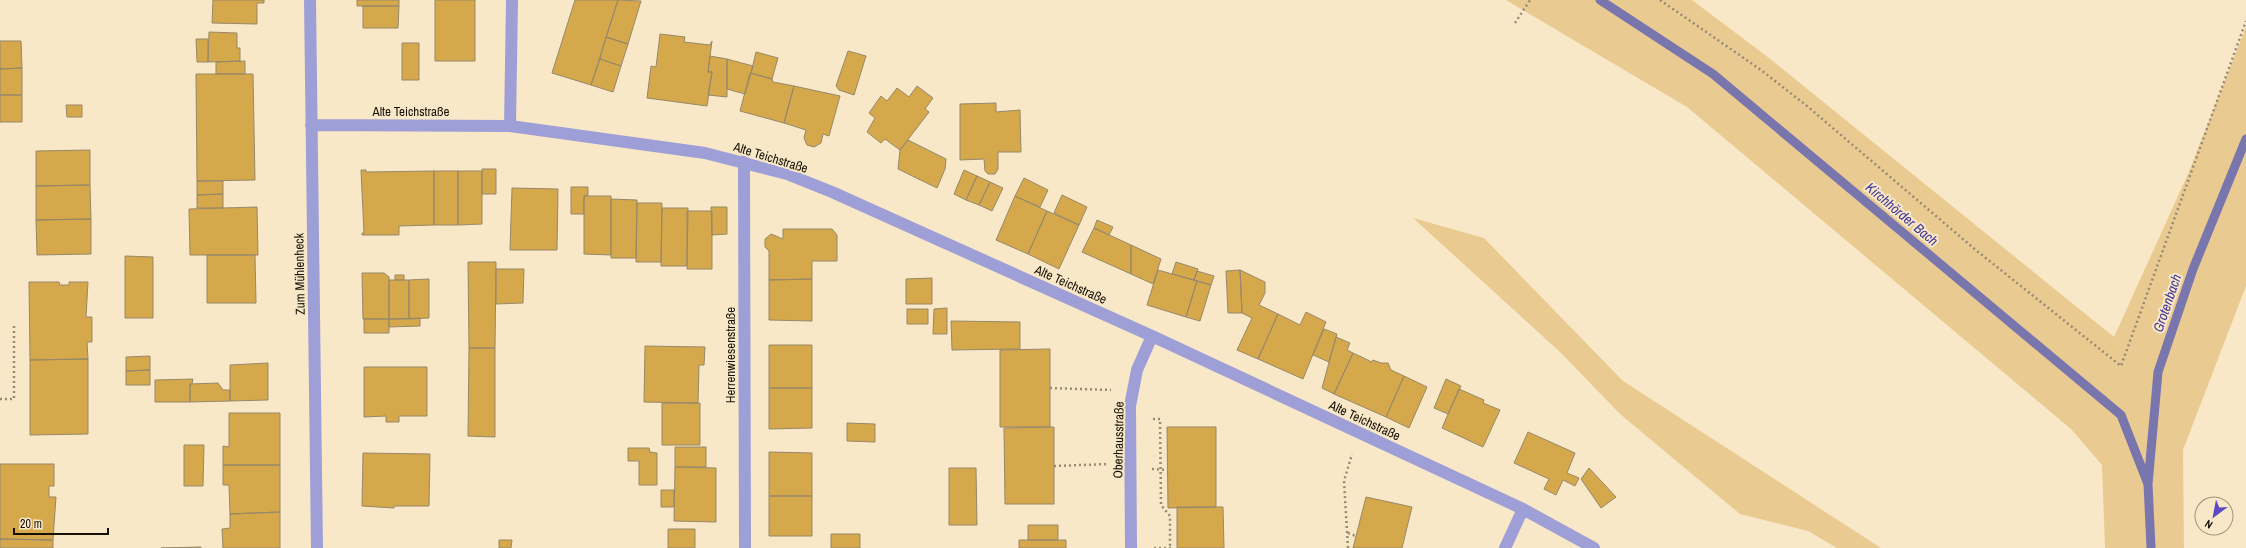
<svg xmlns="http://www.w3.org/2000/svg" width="2246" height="548" font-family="'Archivo Narrow',sans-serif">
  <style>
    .green { fill: #e9cb92 }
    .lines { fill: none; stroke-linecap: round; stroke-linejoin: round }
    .stream { stroke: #7976ae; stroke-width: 9 }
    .building { fill: #d4a84b; stroke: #97886a }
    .path { stroke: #958a73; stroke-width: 2.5; stroke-dasharray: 2 3; stroke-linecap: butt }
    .street { stroke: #9f9fd7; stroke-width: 12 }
    .labels { text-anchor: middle; stroke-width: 4; stroke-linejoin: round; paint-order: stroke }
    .street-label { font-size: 13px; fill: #161106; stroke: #f9e8c8 }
    .water-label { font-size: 14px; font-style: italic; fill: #443697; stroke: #f9e8c8 }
  </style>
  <rect width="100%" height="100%" fill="#f9e8c8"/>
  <path class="green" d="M1506,0H1692L1769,58L2114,337L2188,174L2246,27V286L2183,450L2184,548H2105L2102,465L2071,429L1687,107Z
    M1413,218L1484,238L1623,381L1881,548H1837L1808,531L1740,514L1620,414L1560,352Z"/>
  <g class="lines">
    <path class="stream" d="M1600,0L1713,74L2121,415L2148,484
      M2151,548L2148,484L2158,372L2193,269L2246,139"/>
  </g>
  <path class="building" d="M213,0H264V3H257V24L212,23Z
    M357,0H399V6H357Z
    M435,0H475V61H435Z
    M575,0H618L591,85L552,73Z
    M618,0L641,1L628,44L606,37Z
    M363,6H399L398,28H363Z
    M209,32L237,33V48H240V61L208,62Z
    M660,34L685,37L684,42L710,45L712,41L708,72H712L707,106L647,98L651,66L656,67Z
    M606,37L628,44L621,66L600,59Z
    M196,39H208V62H197Z
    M0,41H21L22,68L0,69Z
    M402,43H419V80H402Z
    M848,51L866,56L854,95L839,90L836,86Z
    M756,52L778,58L772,79L751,73Z
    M710,56L727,59V97L708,95L712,72H708Z
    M600,59L621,66L613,92L591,85Z
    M727,59L753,66L745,94L727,89Z
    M245,61V74H216V62Z
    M22,68V95H0V69Z
    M750,73L772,79L773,82L794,86L784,123L740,111Z
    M196,74H253L255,180L197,181Z
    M794,86L840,96L829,136L823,134L821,143L814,147L807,145L804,138L806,130L784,123Z
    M917,86L933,98L925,109L929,112L900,150L885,139L881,143L867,132L875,118L869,113L881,96L887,101L897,88L909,97Z
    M0,95H22V122H0Z
    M996,103V112L1020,110L1021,152H998V169L995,174H988L985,171L984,159L960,160V104Z
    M66,105H82V117H67Z
    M908,140L946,159L945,169L937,188L898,169L900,150Z
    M90,150V185L36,186V151Z
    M482,169H496V194H482Z
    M361,170H366V172L434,171V225L399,226V235H362V233H364Z
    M964,170L977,176L966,200L954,194Z
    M434,171H458V225H434Z
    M458,171H482V224L458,225Z
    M977,176L990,182L979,205L966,200Z
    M1024,178L1048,190L1040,207L1015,196Z
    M197,181H223V194L197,195Z
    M990,182L1003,188L992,211L979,205Z
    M90,185L91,219L36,220V186Z
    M571,187H588V195L584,196V214H571Z
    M512,188L558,189L557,250H510Z
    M223,194V208H197V195Z
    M1062,195L1087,207L1079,225L1054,213Z
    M584,196H611V255L584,254Z
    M1015,196L1047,211L1028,254L996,240Z
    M611,199L637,200L636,258H611Z
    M637,203H662L661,262H636Z
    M257,207L258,255H190L189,209Z
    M711,207H727V234L712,235Z
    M662,208H688L687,266H661Z
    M687,211H712V269H687Z
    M1047,211L1079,225L1059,269L1028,254Z
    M91,219V254L37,255L36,220Z
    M1097,220L1113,227L1109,235L1094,228Z
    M1094,228L1131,245V274L1082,252Z
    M783,229H832L837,235V261H812V279L769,280V251L765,247V239L771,234L783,239Z
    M1131,245L1161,259L1153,284L1131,274Z
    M207,255H255L256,303H207Z
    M125,256L153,257V318H125Z
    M468,262H496L495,348H469Z
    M1176,262L1198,269L1194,280L1172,274Z
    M496,269H524L523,303L496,304Z
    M1158,270L1197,281L1186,317L1147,305Z
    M1240,270L1265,282V293L1259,305L1278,314L1258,359L1237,350L1252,318L1242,313Z
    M1240,270L1242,313H1228L1226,271Z
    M1197,271L1214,276L1211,285L1194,280Z
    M362,273H384L389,277V319H363Z
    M395,275H404V280H395Z
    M932,278V304H906V279Z
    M429,279V318L409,319V280Z
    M812,279V321L769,320V280Z
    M389,280H409V319H389Z
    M1197,281L1211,285L1200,321L1186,317Z
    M29,282H59L60,285H69V282H88L86,317H92V342H87L88,359L30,360Z
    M947,308V334H933L934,309Z
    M907,309H928V324H907Z
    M1306,312L1326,322L1303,379L1258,359L1278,314L1300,325Z
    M420,318V326L389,327V319Z
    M364,319H389V333H364Z
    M951,321L1020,322V349L952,350Z
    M1324,329L1337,334L1329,362L1313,355Z
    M1336,337L1350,343L1347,350L1353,353L1334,394L1322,388Z
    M769,345H812V388H769Z
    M645,346L705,347L704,365H699L698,403L644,402Z
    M469,348H495V437L468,436Z
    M1050,349V427H1000V350Z
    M1353,353L1372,362L1373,360L1381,363H1388L1391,370L1404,376L1386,417L1334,394Z
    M150,356V370L126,371V357Z
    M88,359V434L30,435V360Z
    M268,363V400L230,401V365Z
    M364,367H427V416H399V422H386V416L364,417Z
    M150,370V385H126V371Z
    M1404,376L1427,387L1409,428L1386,417Z
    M193,379L192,384H190V402H155V380Z
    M1446,379L1461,386L1448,414L1434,408Z
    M218,383L223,390H230V401L190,402V384Z
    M769,388H812V428L769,429Z
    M1459,389L1484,400L1483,403L1500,410L1483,447L1442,428Z
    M662,403H700V445H662Z
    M229,413H280V465H223V446L229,447Z
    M847,423L875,424V442L847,441Z
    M1054,427V504H1005L1004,428Z
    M1167,427H1216V507L1168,508Z
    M1528,432L1575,453L1567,473L1579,478L1575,486L1563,480L1556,495L1544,489L1549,479L1514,463Z
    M184,445H204L203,486H184Z
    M675,447H706V467H675Z
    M628,448H649L650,452L657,453V485H639V461H628Z
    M769,452L812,453V496H769Z
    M363,453L430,454L429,506H394V508L362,506Z
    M0,464H54V486H49V497H56L53,540L0,539Z
    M223,465H280V512L230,514L229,485H223Z
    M675,467L716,468V522L674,521Z
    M949,468H976L977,525H949Z
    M1589,468L1616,497L1601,508L1581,479Z
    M661,490H674V507H661Z
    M769,496H812V536H769Z
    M1366,497L1412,507L1402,548H1353Z
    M1177,507H1223L1224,548H1177Z
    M280,512V548H223L222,529L230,528V514Z
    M1028,525H1058V540H1028Z
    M668,529H695V548H668Z
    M831,534H860V548H831Z
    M0,539L53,540V548H0Z
    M499,540H512L511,548H499Z
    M1019,540H1066V548H1019Z
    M201,547V548H161Z"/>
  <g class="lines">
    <path class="path" d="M1660,0L1761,70L1807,106L1977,251L2121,366L2246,21
      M1515,23L1530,0
      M1050,388L1111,390
      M0,399H14V324
      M1153,419H1160L1161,505L1170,516V548
      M1054,466L1109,464
      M1152,469L1168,470
      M1348,533L1356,536
      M1154,548H1171
      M1348,548L1344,481L1352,454"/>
    <path class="street" d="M310,0L317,548
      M311,125L510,126L705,153L787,174L832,192L1152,336L1523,509L1594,548
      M510,126L512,0
      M744,161L745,548
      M1131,548L1130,406L1137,370L1152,336
      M1505,548L1523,509"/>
  </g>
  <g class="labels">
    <g class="street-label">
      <text x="411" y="116">Alte Teichstraße</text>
      <text transform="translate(771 157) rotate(17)" y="5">Alte Teichstraße</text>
      <text transform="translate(299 274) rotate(-91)" y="5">Zum Mühlenheck</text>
      <text transform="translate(1071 284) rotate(24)" y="5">Alte Teichstraße</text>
      <text transform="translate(730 355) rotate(-90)" y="5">Herrenwiesenstraße</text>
      <text transform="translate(1365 420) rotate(25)" y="5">Alte Teichstraße</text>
      <text transform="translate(1118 440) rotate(-89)" y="5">Oberhausstraße</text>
    </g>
    <g class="water-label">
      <text transform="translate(1902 214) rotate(40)" y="5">Kirchhörder Bach</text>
      <text transform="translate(2167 303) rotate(-71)" y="5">Grotenbach</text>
    </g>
  </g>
  <g transform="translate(2214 516) rotate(212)"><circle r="19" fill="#f9e8c8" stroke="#9e927a"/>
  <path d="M0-3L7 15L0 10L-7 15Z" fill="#5c4bc3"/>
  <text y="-6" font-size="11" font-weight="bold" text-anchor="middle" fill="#161106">N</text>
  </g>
  <path d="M14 528v6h94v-6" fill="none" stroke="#161106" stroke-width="2"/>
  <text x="20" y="528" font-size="12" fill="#161106" stroke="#f9e8c8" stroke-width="3" paint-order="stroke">20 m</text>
</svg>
